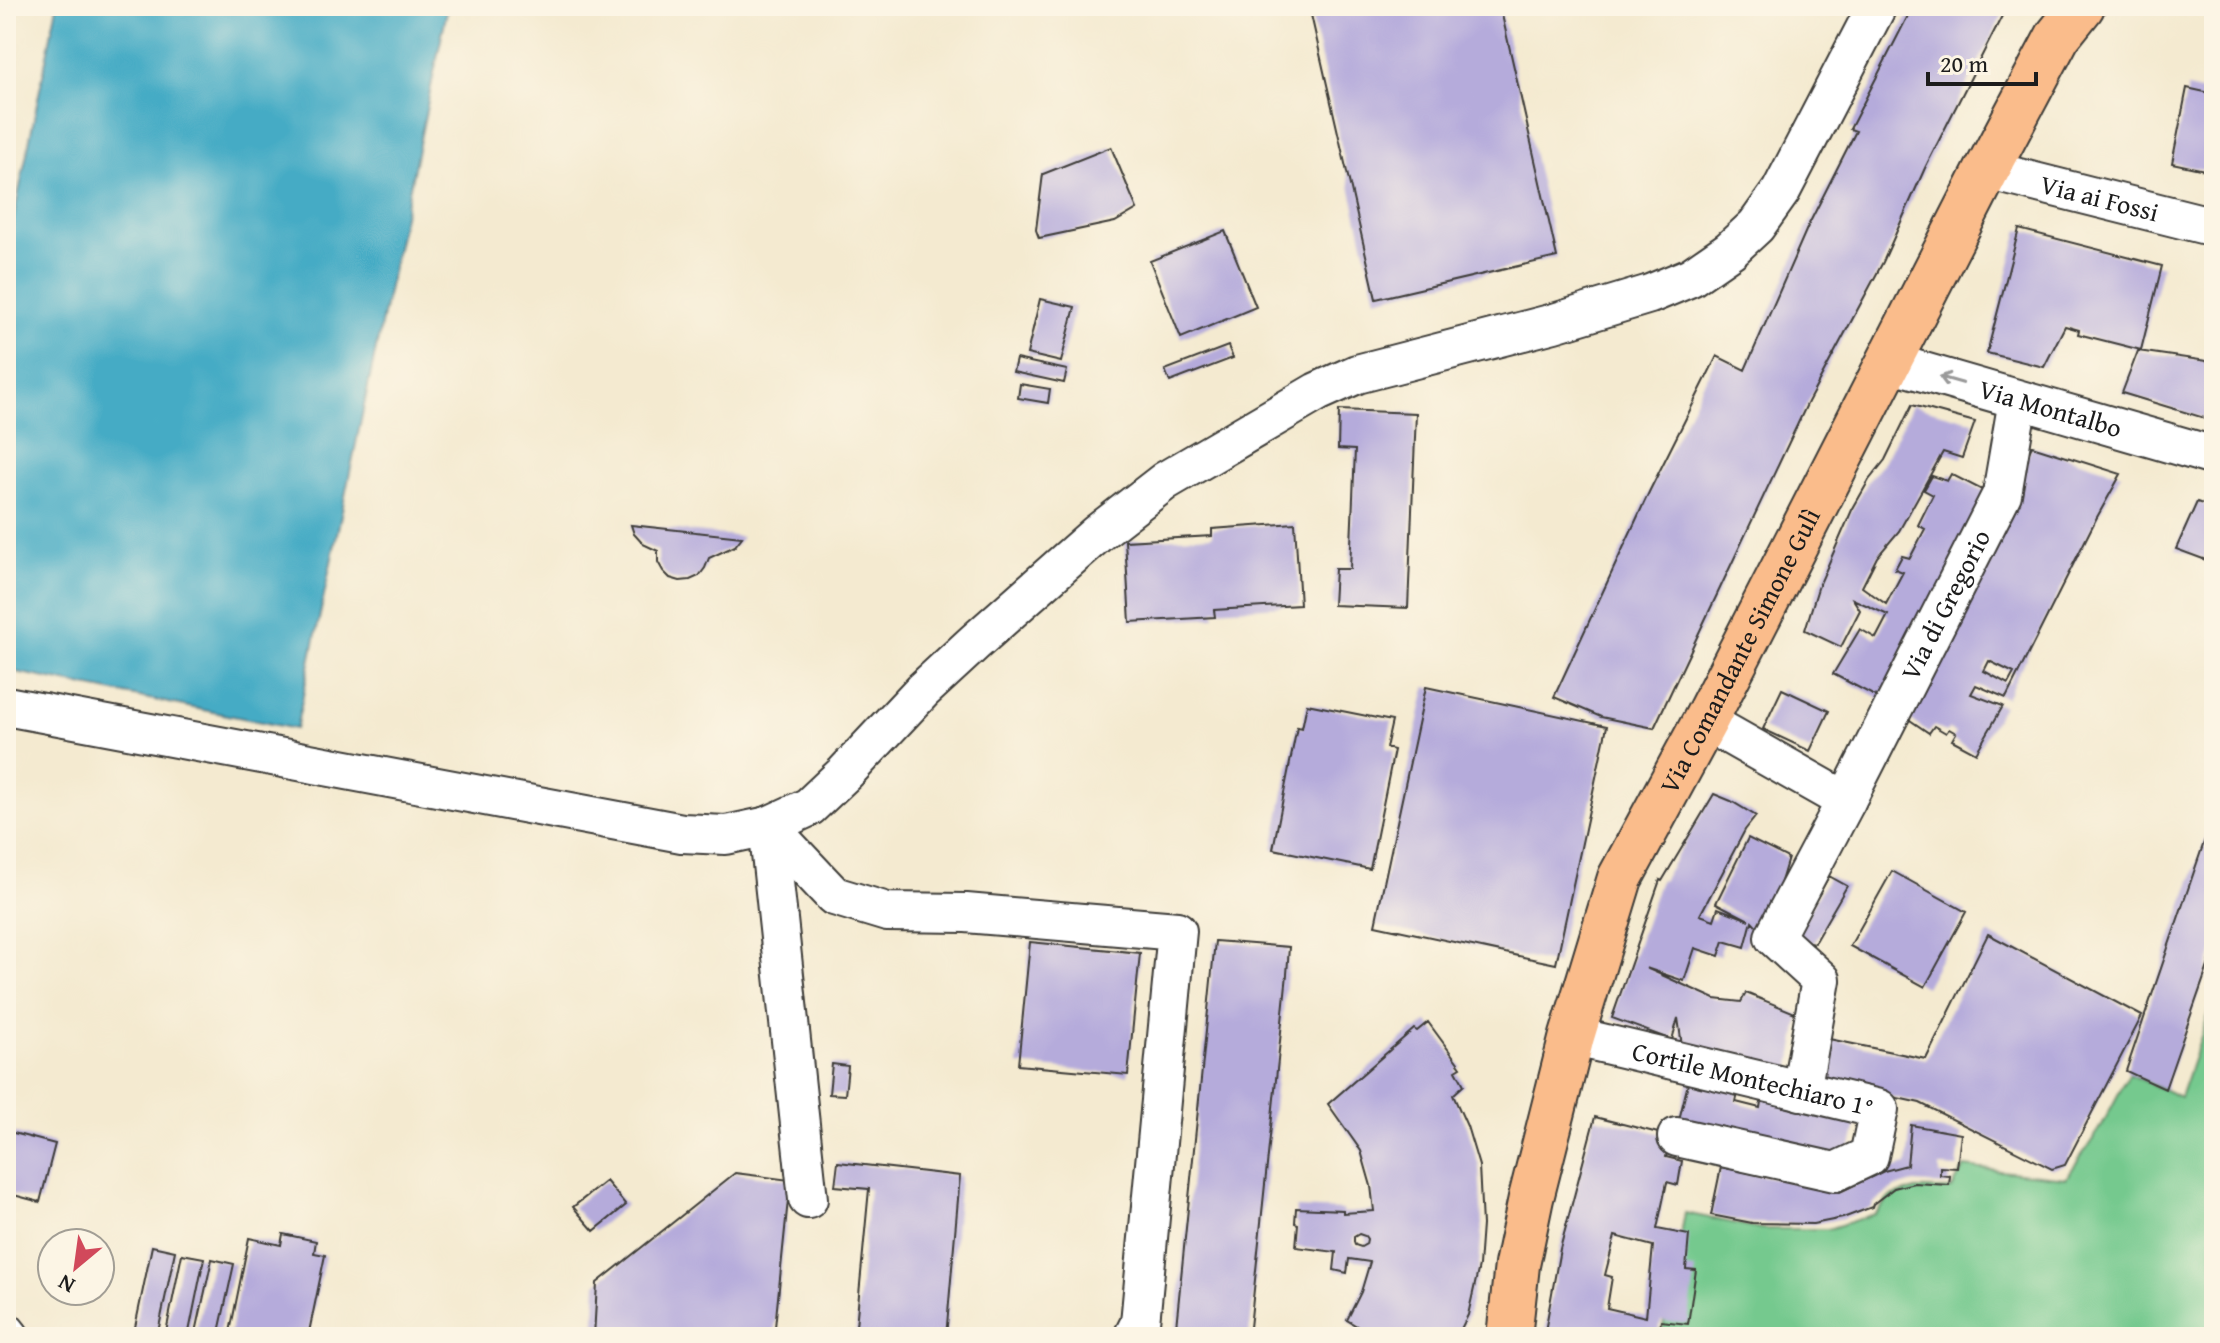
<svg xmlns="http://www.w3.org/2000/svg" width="2220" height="1343" font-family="'Gentium Book Plus',serif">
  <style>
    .green { fill: #74c98e; stroke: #487255; stroke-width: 2 }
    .water { fill: #45abc5; stroke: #306470; stroke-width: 2 }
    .building { fill: #b5abdb; fill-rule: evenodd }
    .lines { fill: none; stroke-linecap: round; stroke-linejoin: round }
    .minor-casing { stroke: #3c3b37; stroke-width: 42 }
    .major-casing { stroke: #3c3b37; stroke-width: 48 }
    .minor { stroke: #fff; stroke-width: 38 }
    .major { stroke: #fabc8b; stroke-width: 44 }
    .oneway { stroke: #999 }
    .labels { text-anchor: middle; stroke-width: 7; stroke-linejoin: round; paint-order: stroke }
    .street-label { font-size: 26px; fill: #1c1c1c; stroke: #fcf5e5 }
  </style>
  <rect width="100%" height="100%" fill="#fcf5e5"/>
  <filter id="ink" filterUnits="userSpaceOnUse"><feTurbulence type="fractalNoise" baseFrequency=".0125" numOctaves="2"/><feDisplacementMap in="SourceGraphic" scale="16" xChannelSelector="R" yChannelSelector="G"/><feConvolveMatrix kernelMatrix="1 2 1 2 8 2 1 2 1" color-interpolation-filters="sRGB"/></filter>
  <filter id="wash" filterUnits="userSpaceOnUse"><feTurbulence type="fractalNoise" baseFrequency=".006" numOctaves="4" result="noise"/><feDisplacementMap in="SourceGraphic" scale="32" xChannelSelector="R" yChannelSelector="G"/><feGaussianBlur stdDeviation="1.8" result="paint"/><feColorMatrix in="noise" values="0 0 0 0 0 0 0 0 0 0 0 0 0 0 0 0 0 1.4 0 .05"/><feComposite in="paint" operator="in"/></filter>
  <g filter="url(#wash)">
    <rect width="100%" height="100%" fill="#f4ead0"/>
    <path class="green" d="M2214,999V1337H1661L1685,1213L1762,1229H1828L1875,1214L1890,1197L1916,1189H1952L1964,1167L2066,1178L2100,1129L2129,1074L2180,1097Z"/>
    <path class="water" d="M57,6H448L296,729L6,670V255Z"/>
    <g id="blocks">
      <path class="building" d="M1309,6H1500L1557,257L1376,299Z
        M1913,6H2007L1925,168L1883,262L1808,402L1654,728L1601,717L1554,697L1650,490L1717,356L1745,370L1808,226L1856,131L1850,129Z
        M2187,88L2214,94V172L2172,163Z
        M1111,147L1137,209L1115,222L1039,238L1036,230L1043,174Z
        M2019,229L2162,266L2141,350L2078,334L2079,330L2065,326L2044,367L1987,353Z
        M1225,231L1256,307L1181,338L1150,261Z
        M1040,299L1075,307L1061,362L1027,354Z
        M1228,346L1233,358L1170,382L1165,370Z
        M2138,351L2214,362V421L2122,393Z
        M1016,359L1067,370L1064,383L1013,372Z
        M1020,384L1050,389L1048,403L1018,398Z
        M1912,405L1975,422L1962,458L1943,452L1899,531L1877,557L1862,587L1886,604L1903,572L1895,569L1902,556L1910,558L1925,529L1918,525L1933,495L1924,490L1932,476L1947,481L1951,474L1990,494L1888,703L1833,674L1860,629L1876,638L1888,615L1853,599L1860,610L1841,647L1805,630L1818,588L1852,510L1869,480L1885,460Z
        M1339,410L1416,413L1408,608L1333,605L1335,569H1350L1355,450L1338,449Z
        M2032,446L2121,474L2096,519L2006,698L1976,685L1971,694L2003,706L1976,753L1952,740L1956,733L1949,729L1946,733L1934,726L1929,733L1904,716ZM1989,661L2014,673L2008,684L1984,671Z
        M2197,502L2214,508V563L2176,549Z
        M1295,523L1300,605L1214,610L1215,617L1130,622L1125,541L1212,536V529Z
        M631,525L742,537L735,546L709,558L705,568L699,576L690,580L680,581L670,578L663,571L658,562V551L643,544L634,534Z
        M1426,687L1607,726L1556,964L1375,925Z
        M1782,689L1829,711L1810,751L1763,729Z
        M1307,704L1392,721L1386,748L1394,750L1370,869L1273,849L1297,727L1302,728Z
        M1714,794L1731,801L1756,816L1745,830L1700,915L1714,920L1718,908L1749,920L1716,903L1748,838L1788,858L1765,935L1752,921L1745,947L1724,941L1719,956L1695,948L1684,981L1646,968L1715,999L1741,1002L1746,993L1800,1015L1790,1071L1682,1046L1678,1018L1672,1040L1612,1018L1660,880L1662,881Z
        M2214,813V949L2165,1089L2126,1071Z
        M1892,871L1966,912L1925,987L1850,946Z
        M1829,876L1847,886L1814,943L1794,939Z
        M1988,934L2142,1016L2065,1165L2052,1169L1920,1103L1820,1081L1829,1039L1926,1059Z
        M1215,941L1289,947L1287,974L1249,1337H1175Z
        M1030,942L1140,953L1128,1075L1018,1065Z
        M1428,1022L1461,1067L1456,1070L1464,1085L1453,1095L1467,1126L1479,1166L1482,1225L1479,1266L1468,1315L1457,1337H1375L1347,1320L1361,1292L1370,1262L1349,1259L1347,1273L1334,1270L1336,1252L1296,1247L1298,1224L1295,1223L1296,1208L1343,1210V1213L1374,1211L1371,1186L1361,1151L1328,1104L1414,1029L1417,1031ZM1359,1234L1365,1236L1367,1239L1366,1244L1361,1247L1355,1245L1354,1242V1237Z
        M832,1064L848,1066L845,1095L829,1094Z
        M1691,1071L1740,1084L1736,1102L1760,1108L1763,1090L1859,1113L1847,1162L1678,1124Z
        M1595,1117L1670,1136L1666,1157L1682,1161L1678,1185L1667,1182L1657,1229L1689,1235L1686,1269L1696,1270L1688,1324L1661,1321L1658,1337H1544L1560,1249ZM1615,1236L1653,1246L1646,1317L1607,1308L1612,1277L1605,1275Z
        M1911,1125L1961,1134L1957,1168L1940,1167V1175L1950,1176L1949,1185L1914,1183L1894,1188L1873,1204L1872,1207L1843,1218L1813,1224L1752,1223L1711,1215L1721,1167L1840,1192L1884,1171L1907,1165Z
        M6,1131L55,1144L40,1202L6,1193Z
        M838,1162L960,1176L946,1337H855L869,1189L835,1186Z
        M735,1173L790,1180L774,1337H594L597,1283Z
        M606,1181L626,1205L594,1231L573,1207Z
        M283,1234L316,1241L314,1253L325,1255L308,1337H229L249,1238L281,1245Z
        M152,1246L175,1251L157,1337H133Z
        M182,1254L204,1258L188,1337H165Z
        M212,1259L234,1264L218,1337H195Z"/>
    </g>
  </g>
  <g filter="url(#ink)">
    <use href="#blocks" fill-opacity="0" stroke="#3c3b37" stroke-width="2"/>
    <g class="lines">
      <defs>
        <g id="minor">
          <path id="s1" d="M1987,170L2214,227"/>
          <path id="s2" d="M1889,362L2214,456"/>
          <path d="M6,706L682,833L726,835L768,826L808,1199"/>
          <path d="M1705,721L1846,801L1774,937L1821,980L1801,1091"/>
          <path id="s3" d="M1846,801L2002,494L2018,400"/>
          <path id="s4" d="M1572,1036L1879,1109L1869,1156L1835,1172L1677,1137"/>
          <path d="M6,1332L10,1337"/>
          <path d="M1133,1337L1140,1323L1177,931L966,913L887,912L834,896L768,826L809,807L845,773L923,690L975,642L1098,533L1165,481L1317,392L1357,374L1554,323L1650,294L1691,277L1730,250L1756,226L1781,191L1877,6"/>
        </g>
        <g id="major">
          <path id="s5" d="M1509,1337L1517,1265L1531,1198L1572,1036L1620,878L1705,721L1987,170L2058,36L2082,6"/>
        </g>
      </defs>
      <use href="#minor" class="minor-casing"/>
      <use href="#major" class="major-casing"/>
      <use href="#minor" class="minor"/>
      <use href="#major" class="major"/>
    </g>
    <defs><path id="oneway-shaft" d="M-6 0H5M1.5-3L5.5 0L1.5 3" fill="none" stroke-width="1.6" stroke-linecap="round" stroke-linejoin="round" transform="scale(2)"/></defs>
    <use class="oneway" href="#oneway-shaft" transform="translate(1951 380) rotate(-164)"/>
  </g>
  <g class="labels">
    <g class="street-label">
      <text dy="9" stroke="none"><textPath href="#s1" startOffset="116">Via ai Fossi</textPath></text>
      <text dy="9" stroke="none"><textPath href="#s2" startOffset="168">Via Montalbo</textPath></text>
      <text dy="9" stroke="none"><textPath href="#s3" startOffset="220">Via di Gregorio</textPath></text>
      <text dy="9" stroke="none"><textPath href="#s5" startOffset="730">Via Comandante Simone Gulì</textPath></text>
      <text dy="9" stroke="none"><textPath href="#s4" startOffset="186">Cortile Montechiaro 1°</textPath></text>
    </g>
  </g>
  <rect width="2220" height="1343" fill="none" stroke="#fcf5e5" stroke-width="32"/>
  <g transform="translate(76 1267) rotate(209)"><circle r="38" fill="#fcf5e5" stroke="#a29e95" stroke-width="2"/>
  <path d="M0-6L14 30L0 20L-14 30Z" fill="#d1495b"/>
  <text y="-12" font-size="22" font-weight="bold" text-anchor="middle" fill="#1c1c1c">N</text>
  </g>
  <path d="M1928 72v12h108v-12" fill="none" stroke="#1c1c1c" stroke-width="4"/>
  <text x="1940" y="72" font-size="24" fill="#1c1c1c" stroke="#fcf5e5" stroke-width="6" paint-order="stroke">20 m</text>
</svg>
